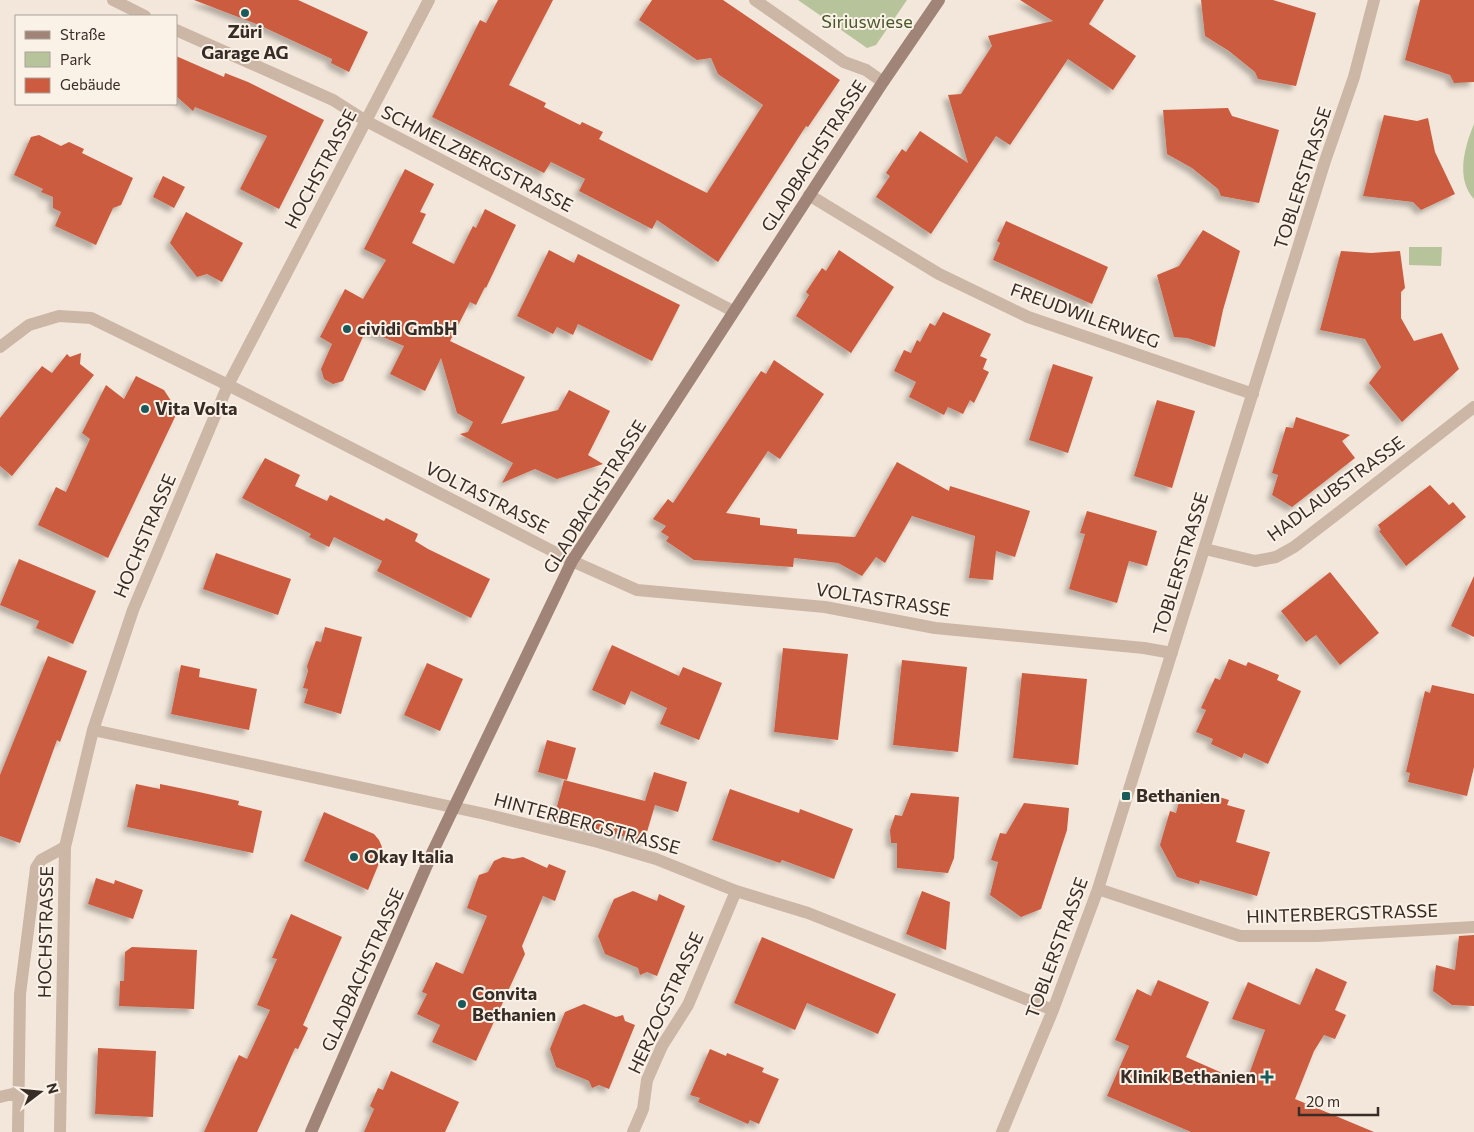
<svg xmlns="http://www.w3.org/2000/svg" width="1474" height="1132" font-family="Commissioner,sans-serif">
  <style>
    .green { fill: #b7c39a }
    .building { fill: #cc5b3f; filter: url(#shadow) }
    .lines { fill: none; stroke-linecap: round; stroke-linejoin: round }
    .street { stroke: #ccb6a6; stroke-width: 12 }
    .secondary { stroke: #a08477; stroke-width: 12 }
    .poi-dot { fill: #1a5a5b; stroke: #faf1e7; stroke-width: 2 }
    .labels { text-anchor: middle; stroke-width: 4; stroke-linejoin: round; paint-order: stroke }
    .park-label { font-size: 18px; fill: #49572a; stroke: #faf1e7 }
    .poi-label { font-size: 18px; font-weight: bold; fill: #382c27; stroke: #faf1e7; text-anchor: start }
    .street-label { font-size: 18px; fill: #382c27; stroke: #faf1e7 }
  </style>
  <defs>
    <filter id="shadow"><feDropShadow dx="-4.5" dy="4.5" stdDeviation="2.5" flood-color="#0004"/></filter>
  </defs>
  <rect width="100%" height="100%" fill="#f3e7db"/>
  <path class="green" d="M798,0H907L876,45L867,48Z
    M1474,124V199C1455,178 1465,146 1474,124Z
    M1409,247H1442L1441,266L1409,265Z"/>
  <path class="building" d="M194,0H298L368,32L349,72L331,63L332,59L259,25Z
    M498,0H553L509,85L546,103L544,107L580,125L582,122L603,132L599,139L707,193L763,105L718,74L711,58L697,60L639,20L652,0H723L840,80L808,127L806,126L718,262L657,220L652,229L579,191L585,179L551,162L544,173L432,117L480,20L486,23Z
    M1020,0H1104L1089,24L1136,56L1113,90L1068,59L1010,145L996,136L931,234L876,197L890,176L886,173L902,149L906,152L920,131L968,163L948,95L961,94L992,46L988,36L1053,21Z
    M1201,0H1273L1316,13L1296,86L1258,79L1255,72L1229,51L1205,36Z
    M1420,0H1474V82L1454,83L1450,75L1405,60Z
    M176,56L224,77L225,73L248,82L324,120L279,209L240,189L267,136L195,107L193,111L176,96Z
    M1228,108L1232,116L1279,130L1259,203L1221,196L1218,189L1192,168L1167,154L1163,110Z
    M1384,115L1417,121L1428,118L1435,152L1455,194L1421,210L1413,202L1363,196Z
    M39,135L61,146L69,142L84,149L82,153L133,178L121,205L113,208L96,245L55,226L61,212L53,208V197L41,192L43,189L14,175L31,137Z
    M405,169L434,184L420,212L426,214L412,243L454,264L473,226L476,228L485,209L516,225L486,288L485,287L476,305L470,302L450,341L525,377L501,424L558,410L569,390L610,411L588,455L603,464L557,479L535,469L502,483L513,463L460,434L468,432L473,422L457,413L441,358L425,391L390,374L404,346L366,330L343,381L333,384L324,379L321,369L332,344L320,337L345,289L363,299L386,260L364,249Z
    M163,176L185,187L174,208L153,197Z
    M186,212L243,243L222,282L207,274L197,277L170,243Z
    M1006,221L1108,267L1092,304L993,260L1000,243L997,241Z
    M1203,230L1240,251L1223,310L1215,347L1187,338L1174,337L1157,275L1179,266Z
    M549,250L574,263L578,254L680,305L652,361L578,324L573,335L557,327L553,334L517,316Z
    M839,250L894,287L851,353L796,316L809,295L806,292L822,268L826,271Z
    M1341,251L1371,253L1400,251L1405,288L1401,292V318L1414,341L1442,333L1459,369L1402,422L1369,383L1381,367L1365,339L1320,330Z
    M943,312L991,334L980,356L987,359L983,369L989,372L974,403L970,400L963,414L948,407L944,415L909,397L916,382L894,371L904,350L911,353L917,340L920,342L930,323L935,326Z
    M81,353L80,364L94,375L12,476L0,466V418L42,366L52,373L67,354L70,357Z
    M774,360L824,394L780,459L768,451L726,513L760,518V525L797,529V534L855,537L897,462L949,491L950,486L1030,511L1015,557L996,551L993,580L969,578L975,536L912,516L885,563L876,557L862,576L838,563L794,558L793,567L694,560L666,541L669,537L661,532L666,526L653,519L668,499L673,503L761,371L766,374Z
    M1053,364L1093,377L1068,453L1029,440Z
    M136,376L164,390L175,407V417L108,558L38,525L56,487L66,492L90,439L82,433L106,385L124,399Z
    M1157,400L1195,411L1172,488L1134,476Z
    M1296,417L1350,435L1342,441L1355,458L1292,507L1272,495L1278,475L1272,473L1286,427L1293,428Z
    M265,458L300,475L295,486L327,501L330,495L384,521L386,518L418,534L415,541L428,549L490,579L471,618L377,571L382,561L334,537L329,547L309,537L311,534L242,498Z
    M1430,485L1449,505L1453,502L1466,517L1406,566L1379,531L1381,530L1378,525Z
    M1087,511L1157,531L1147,566L1129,561L1117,603L1069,589L1085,534L1080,533Z
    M216,553L291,579L278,615L203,589Z
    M19,559L96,591L73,644L36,628L39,621L0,605Z
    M1330,572L1379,633L1340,665L1316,635L1306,642L1281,611Z
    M1474,576V637L1451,626Z
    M325,627L362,637L341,714L304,703L308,689L303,688L308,671L307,666L316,641L321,642Z
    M612,645L679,676L683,667L722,683L699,740L660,724L667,708L631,691L625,705L592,690Z
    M783,648L848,654L838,740L774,732Z
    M48,656L87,671L60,742L57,740L20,843L0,836V775Z
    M1229,659L1246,666L1248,662L1279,675L1277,680L1301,691L1268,764L1244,753L1242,758L1211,744L1213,739L1196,732L1206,710L1201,708L1215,678L1220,680Z
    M902,660L967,667L958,752L893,745Z
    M427,663L463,679L440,731L404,715Z
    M181,665L200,669L199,677L257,689L249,730L171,714Z
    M1022,673L1087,679L1078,765L1013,758Z
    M1432,685L1474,694V767L1467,796L1408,782L1410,773L1406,772L1425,691L1430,693Z
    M547,740L576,748L567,780L538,772Z
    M654,772L687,782L678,812L655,805L644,842L554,818L564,780L645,801Z
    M136,784L160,789V784L199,792L239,801L238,805L262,811L253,853L127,827Z
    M730,789L799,813L800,809L853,829L834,879L782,860L780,863L712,840Z
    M1182,791L1197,795L1199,791L1229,800L1227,805L1245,810L1236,842L1270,852L1257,896L1200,880L1199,884L1177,877L1160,845L1170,811L1176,813Z
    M911,793L959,797L954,858L948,873L897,868V843H891L890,830L895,815L902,816Z
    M1024,803L1069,808L1067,830L1041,909L1021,917L990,895L998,862L991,860L1000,833L1006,834Z
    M324,812L374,834L379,840L382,847V856L368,890L304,861Z
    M503,857L513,859L523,857L547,868L549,864L566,871L555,901L543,896L522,946L525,954L476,1061L432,1042L440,1025L417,1014L427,994L422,992L436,962L463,974L487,916L467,908L479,875L488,872L494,861Z
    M96,878L114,884L115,880L143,890L133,919L88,904Z
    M633,891L657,901L659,894L685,906L657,976L647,972L640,975L638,968L605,954L598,936L614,899Z
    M922,891L950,902L946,950L906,934Z
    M291,914L342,937L303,1025L308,1028L298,1049L295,1048L257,1132H204L239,1055L247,1059L270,1010L257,1005L277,959L272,958Z
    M1474,935V1006L1452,1005L1433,991L1436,965L1455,970L1459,936Z
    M762,937L896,994L878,1034L807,1003L795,1030L734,1003Z
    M132,947L197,950L194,1009L119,1006L120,981H124L125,952Z
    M1316,968L1347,982L1335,1010L1346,1015L1335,1039L1324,1035L1314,1051L1295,1099L1374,1132H1191L1107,1096L1129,1046L1115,1040L1137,989L1151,996L1158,980L1209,1002L1186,1057L1229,1076L1230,1072L1247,1080L1265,1030L1232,1019L1248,982L1300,1005Z
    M584,1004L616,1017L623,1015L625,1021L635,1025L609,1089L599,1085L592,1088L589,1081L556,1067L550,1049L565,1012Z
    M98,1048L156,1051L153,1117L95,1114Z
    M710,1049L726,1056L727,1053L764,1068L762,1072L779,1079L759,1124L750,1120L748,1124L698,1102L700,1098L690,1095Z
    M391,1071L459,1102L445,1132H364L374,1109L370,1106L378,1088L383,1090Z"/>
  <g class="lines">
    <path class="street" d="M113,0L145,16
      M755,0L844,62L866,70L883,82
      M176,30L333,100L366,121L733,311
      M809,195L939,274L1028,317L1253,394
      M0,347L29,325L59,316L91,318L228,385L572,561L637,590L825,607L935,628L1144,648L1172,653
      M1205,549L1255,561L1276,557L1294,547L1342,510L1474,407
      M93,730L485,814L598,842L656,859L736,891L808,913L1053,1010
      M1098,889L1240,936H1317L1474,927
      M0,1097L17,1093
      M18,1132L20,994L36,868L41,860L65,847
      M60,1132L65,847L93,730L133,610L228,385L429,0
      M633,1132L643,1109L647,1080L662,1046L688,1005L736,891
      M1002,1132L1053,1010L1098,889L1325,161L1354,77L1374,0"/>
    <path class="secondary" d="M311,1132L433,851L572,561L883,82L939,0"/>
  </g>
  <g class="poi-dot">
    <circle cx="245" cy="13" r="5"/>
    <circle cx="347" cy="329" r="5"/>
    <circle cx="145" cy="409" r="5"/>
    <rect x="1121" y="791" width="10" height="10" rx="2.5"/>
    <circle cx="354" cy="857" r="5"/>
    <circle cx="462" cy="1004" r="5"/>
    <path d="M1264.5 1069.5h5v5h5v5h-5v5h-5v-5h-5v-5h5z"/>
  </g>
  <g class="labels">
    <g class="park-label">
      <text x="867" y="28">Siriuswiese</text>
    </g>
    <g class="poi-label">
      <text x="245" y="38" text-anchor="middle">Züri<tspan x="245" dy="21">Garage AG</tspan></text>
      <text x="357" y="335">cividi GmbH</text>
      <text x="155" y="415">Vita Volta</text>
      <text x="1136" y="802">Bethanien</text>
      <text x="364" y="863">Okay Italia</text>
      <text x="472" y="1000">Convita<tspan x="472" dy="21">Bethanien</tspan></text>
      <text x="1256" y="1083" text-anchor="end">Klinik Bethanien</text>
    </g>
    <g class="street-label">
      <text transform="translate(814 156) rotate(-57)" y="6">GLADBACHSTRASSE</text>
      <text transform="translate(477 159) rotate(27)" y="6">SCHMELZBERGSTRASSE</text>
      <text transform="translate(321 169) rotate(-62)" y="6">HOCHSTRASSE</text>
      <text transform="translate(1303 178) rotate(-72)" y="6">TOBLERSTRASSE</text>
      <text transform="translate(1085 316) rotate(20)" y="6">FREUDWILERWEG</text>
      <text transform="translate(1336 489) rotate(-36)" y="6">HADLAUBSTRASSE</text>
      <text transform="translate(595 497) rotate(-58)" y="6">GLADBACHSTRASSE</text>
      <text transform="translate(487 498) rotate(27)" y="6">VOLTASTRASSE</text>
      <text transform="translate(145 536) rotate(-67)" y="6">HOCHSTRASSE</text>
      <text transform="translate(1181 564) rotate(-73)" y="6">TOBLERSTRASSE</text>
      <text transform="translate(883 600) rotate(9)" y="6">VOLTASTRASSE</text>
      <text transform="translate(587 824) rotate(15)" y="6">HINTERBERGSTRASSE</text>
      <text transform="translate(1342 914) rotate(-2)" y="6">HINTERBERGSTRASSE</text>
      <text transform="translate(46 932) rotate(-89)" y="6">HOCHSTRASSE</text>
      <text transform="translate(1057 948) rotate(-70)" y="6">TOBLERSTRASSE</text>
      <text transform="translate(363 970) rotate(-66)" y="6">GLADBACHSTRASSE</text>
      <text transform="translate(666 1003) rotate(-65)" y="6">HERZOGSTRASSE</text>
    </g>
  </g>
  <rect x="15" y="15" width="162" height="90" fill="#faf1e7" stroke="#aca29a"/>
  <rect x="25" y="31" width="25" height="8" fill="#a08477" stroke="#aca29a"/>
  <text x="60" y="40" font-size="15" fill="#382c27">Straße</text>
  <rect x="25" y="52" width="25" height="15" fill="#b7c39a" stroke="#aca29a"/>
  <text x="60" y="65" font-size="15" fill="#382c27">Park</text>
  <rect x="25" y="78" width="25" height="15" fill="#cc5b3f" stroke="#aca29a"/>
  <text x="60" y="90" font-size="15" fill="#382c27">Gebäude</text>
  <g transform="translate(40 1092) rotate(74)" stroke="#faf1e7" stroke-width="4" paint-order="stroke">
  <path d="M0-4L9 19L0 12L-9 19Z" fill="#382c27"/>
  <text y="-8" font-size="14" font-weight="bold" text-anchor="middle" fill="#382c27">N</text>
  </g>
  <path d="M1299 1107v8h79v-8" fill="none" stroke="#382c27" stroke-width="2.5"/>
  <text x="1306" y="1107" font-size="15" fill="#382c27" stroke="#faf1e7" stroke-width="4" paint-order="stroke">20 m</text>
</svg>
